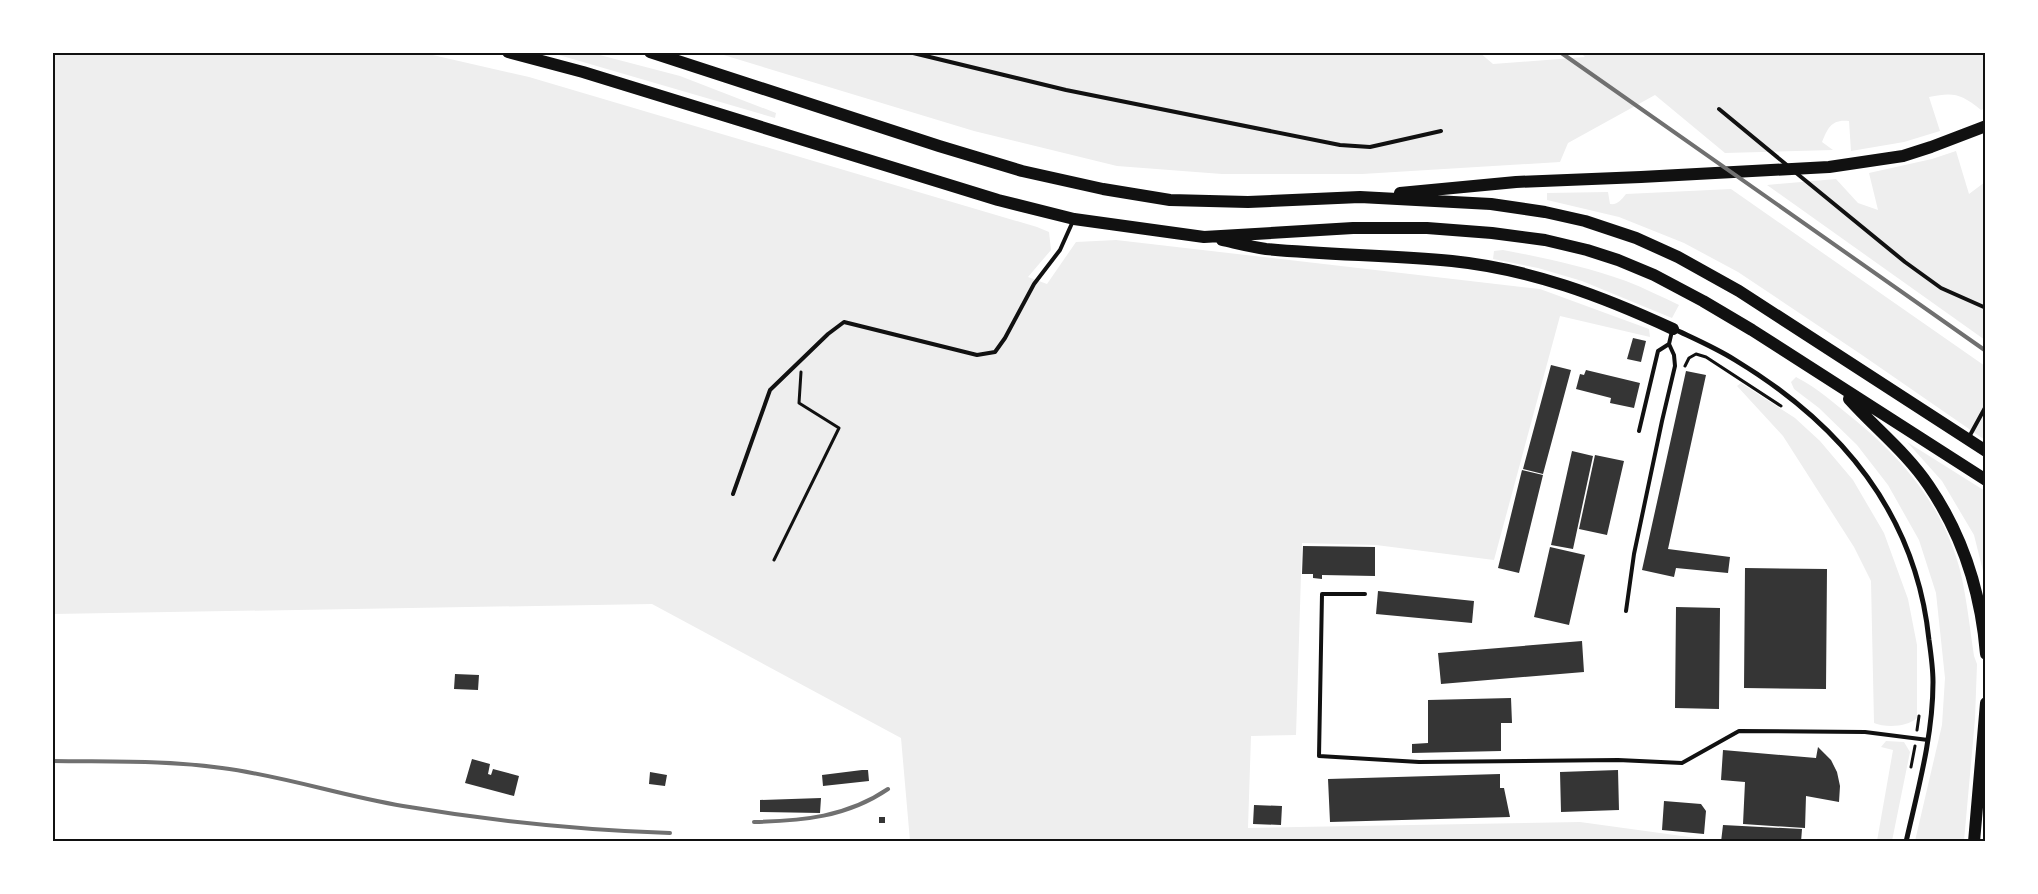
<svg xmlns="http://www.w3.org/2000/svg" width="2038" height="894" font-family="Lora,serif">
  <style>
    .green { fill: #eee }
    .building { fill: #353535 }
    .lines { fill: none; stroke-linecap: round; stroke-linejoin: round }
    .path { stroke: #111; stroke-width: 3 }
    .service { stroke: #111; stroke-width: 4 }
    .minor { stroke: #111; stroke-width: 5 }
    .primary { stroke: #111; stroke-width: 12 }
    .rail { stroke: #707070; stroke-width: 4 }
    .neatline { fill: none; stroke: #111; stroke-width: 2 }
  </style>
  <rect width="100%" height="100%" fill="#fff"/>
  <path class="green" d="M1479,52L1493,64L1585,57L1580,52H1985L1986,108L1981,110C1961,94 1954,92 1929,97L1940,131L1904,142L1851,151L1849,121C1831,119 1828,128 1822,142L1833,150L1725,153L1655,95L1568,143L1560,162L1362,174H1222L1117,166L974,131L717,53Z
    M52,53H424L529,77L1037,227L1049,232L1051,250L1028,277L1047,284L1076,242L1116,240L1540,289L1649,329L1650,337L1560,316L1494,560L1376,545L1302,543L1296,735L1251,736L1248,828L1580,822L1711,840L1710,841H910L901,738L652,604L53,614Z
    M552,53H592L680,76L776,113L775,118Z
    M1956,151L1969,194L1985,182V340L1767,185L1836,179L1858,203L1878,210L1869,173L1932,159Z
    M1731,189L1985,366V440L1862,355L1738,272L1684,243L1619,217L1547,200V193L1608,192L1610,204C1618,205 1621,200 1626,194Z
    M1503,250C1545,258 1586,267 1626,281C1644,288 1662,297 1679,305L1672,318L1582,281L1538,268L1493,259L1494,251Z
    M1796,377C1818,388 1836,405 1855,420C1905,461 1945,509 1961,574C1967,601 1970,629 1974,656L1977,664L1975,719L1964,841H1915L1942,725L1945,678L1936,593L1919,540L1888,485L1857,445L1819,408L1794,389L1791,382Z
    M1741,383L1795,418L1820,441L1853,480L1884,533L1908,599L1917,645V718C1907,727 1886,728 1874,723L1871,581L1854,547L1783,436L1737,386Z
    M1907,442L1985,491V579L1974,535L1942,481Z
    M1886,741L1904,742L1910,752L1892,841H1877L1893,750L1881,747Z"/>
  <path class="building" d="M1633,338L1646,341L1641,362L1627,359Z
    M1551,365L1571,370L1543,474L1523,469Z
    M1586,370L1640,383L1634,408L1610,403L1611,398L1576,389L1580,374L1584,375Z
    M1686,371L1706,375L1668,549L1730,557L1728,573L1676,568L1674,577L1642,570Z
    M1572,451L1593,456L1573,549L1551,545Z
    M1595,455L1624,461L1607,535L1579,529Z
    M1522,470L1543,475L1519,573L1498,568Z
    M1303,546L1375,547V576L1322,575V579L1313,578V574H1302Z
    M1550,547L1585,555L1569,625L1534,617Z
    M1745,568L1827,569L1826,689L1744,688Z
    M1378,591L1474,601L1472,623L1376,614Z
    M1676,607L1720,608L1719,709L1675,708Z
    M1582,641L1584,672L1441,684L1438,653Z
    M455,674L479,675L478,690L454,689Z
    M1511,698L1512,723H1501V751L1412,753V744L1428,743V700Z
    M1818,747L1831,760L1837,772L1840,786L1839,802L1806,796L1805,828L1743,824L1745,782L1721,780L1723,750L1816,758Z
    M472,759L490,764L488,774L491,775L493,769L519,776L514,796L465,783Z
    M862,770H868L869,781L823,786L822,775Z
    M1618,770L1619,810L1561,812L1560,772Z
    M650,772L667,775L665,786L649,784Z
    M1500,774V788H1504L1510,817L1330,822L1328,779Z
    M821,798L820,813L760,812V800Z
    M1664,801L1701,804L1706,811L1704,834L1662,830Z
    M1254,805L1282,806L1281,825L1253,824Z
    M879,817H885V823H879Z
    M1723,825L1802,829L1801,842H1721Z"/>
  <g class="lines">
    <path class="path" d="M1685,366L1689,358L1696,354L1706,357L1781,406
      M774,560L839,428L799,403L801,372
      M1917,730L1919,716
      M1911,767L1915,746"/>
    <path class="service" d="M909,52L1066,90L1340,145L1370,147L1441,131
      M1719,109L1788,166
      M1795,172L1905,262L1941,288L1986,308
      M1639,431L1658,351L1669,344
      M1969,437L1986,406
      M733,494L770,390L828,334L844,322L977,355L995,352L1005,338L1034,284L1060,250L1073,221
      M1365,594H1322L1319,756L1419,762L1618,760L1682,763L1739,731L1865,732L1928,740
      M1626,611L1634,554L1662,421L1675,366L1674,355L1669,344L1672,331"/>
    <path class="minor" d="M1674,329C1695,339 1716,348 1735,360C1841,424 1916,514 1929,640C1931,654 1933,668 1933,682C1933,736 1918,789 1906,842"/>
    <path class="primary" d="M508,52L583,72L998,200L1074,219L1204,237L1353,228H1427L1492,233L1545,240L1587,250L1618,260L1654,275L1703,301L1752,330L1986,480
      M650,52L939,146L1022,171L1103,189L1170,200L1248,202L1360,197L1491,204L1545,212L1585,221L1636,238L1678,257L1739,291L1986,451
      M1400,193L1516,182L1641,177L1829,167L1903,156L1931,147L1986,126
      M1222,240C1236,243 1251,247 1266,249C1328,255 1391,255 1452,261C1530,269 1602,296 1673,329
      M1849,399C1875,428 1907,453 1929,486C1963,536 1981,594 1986,654
      M1974,842L1986,703"/>
    <path class="rail" d="M1560,52L1986,351
      M52,761C109,762 167,760 222,768C284,776 342,796 403,806C492,821 581,830 670,833
      M754,822C802,821 847,817 888,789"/>
  </g>
  <rect width="2038" height="894" fill="none" stroke="#ffffff" stroke-width="108"/>
  <rect x="54" y="54" width="1930" height="786" class="neatline"/>
</svg>
